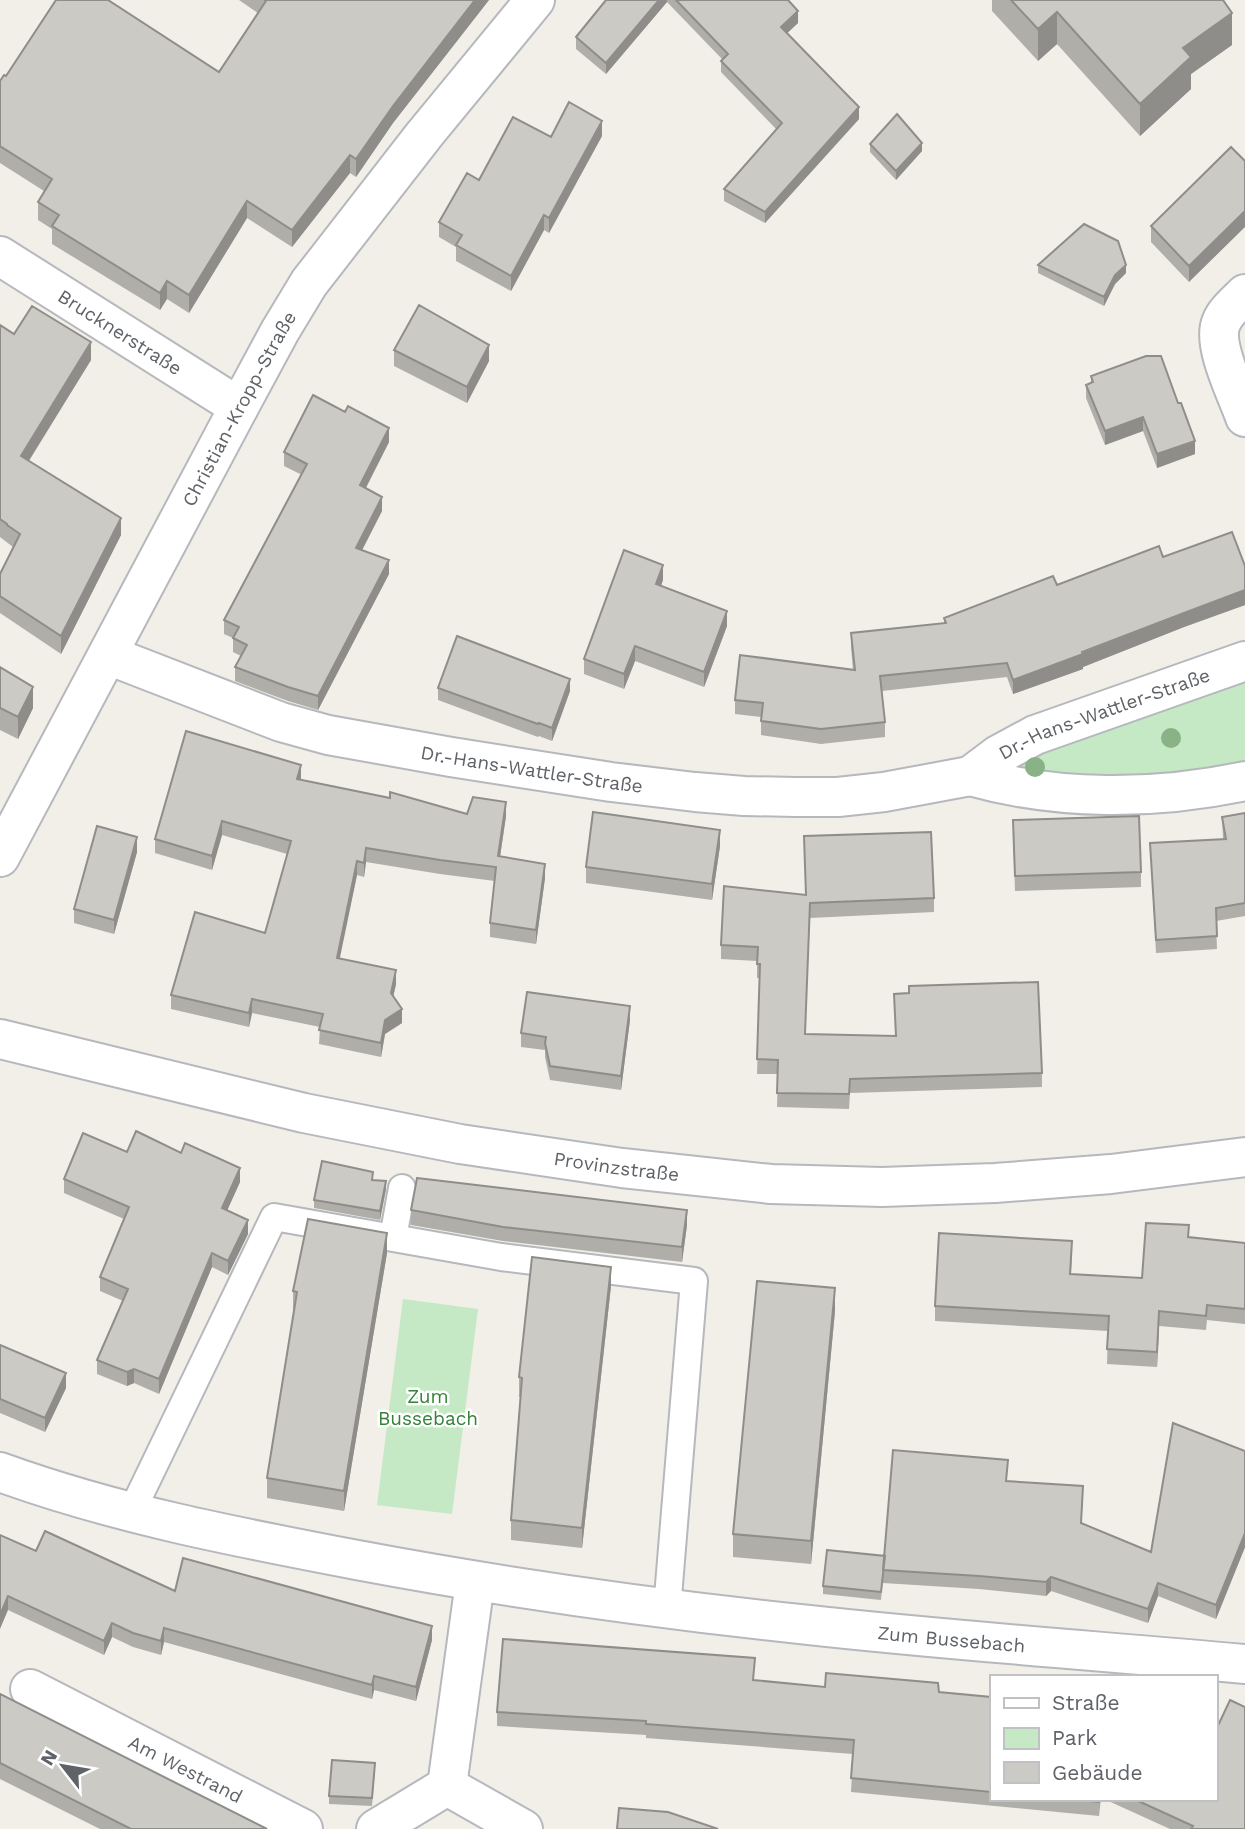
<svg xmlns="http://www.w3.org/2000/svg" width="1245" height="1829" font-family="'Work Sans',sans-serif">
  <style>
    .green { fill: #c5e8c5 }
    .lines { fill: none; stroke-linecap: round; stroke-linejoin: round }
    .service-casing { stroke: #b5b8bc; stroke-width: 30 }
    .minor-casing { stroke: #b5b8bc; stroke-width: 42 }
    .tertiary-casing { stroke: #b5b8bc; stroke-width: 42 }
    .service { stroke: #fff; stroke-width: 26 }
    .minor { stroke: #fff; stroke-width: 38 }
    .tertiary { stroke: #fff; stroke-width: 38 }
    .tree { fill: #89b387 }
    .wall { fill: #afaea9 }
    .shaded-wall { fill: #8f8d8a }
    .building { fill: #cccac5; stroke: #8f8d8a; stroke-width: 2 }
    .labels { text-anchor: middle; stroke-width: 5; stroke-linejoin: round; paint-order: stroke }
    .street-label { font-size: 19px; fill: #5f6368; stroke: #fff }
    .park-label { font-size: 19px; fill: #348238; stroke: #fff }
  </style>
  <rect width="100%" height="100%" fill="#f1efe8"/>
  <path class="green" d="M1245,680V761L1178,772L1096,778L1000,767Z
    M403,1299L478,1309L452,1514L377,1505Z"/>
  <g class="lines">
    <defs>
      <path id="service" d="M393,1238L402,1188
        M131,1513L274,1217L501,1257L694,1281L667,1609"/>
      <g id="minor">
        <path id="s1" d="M0,256L239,407"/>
        <path d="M1245,294C1236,303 1225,312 1221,323C1212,345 1237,394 1245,417"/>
        <path id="s2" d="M108,655L281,722L328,735L451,757L611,782L695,792L744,796L796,797H838L884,792L970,776L998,755L1035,735L1245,661"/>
        <path d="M970,776C1059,801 1155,800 1245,781"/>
        <path id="s3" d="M0,857L239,407L280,331L309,283L424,135L535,0"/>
        <path id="s4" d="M0,1472C116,1514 236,1537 357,1560C506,1588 657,1609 809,1625C954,1641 1100,1651 1245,1664"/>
        <path id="s5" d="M30,1689L303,1829"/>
        <path d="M447,1786L475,1582"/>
        <path d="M447,1786L523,1829"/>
        <path d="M376,1829L447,1786"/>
      </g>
      <g id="tertiary">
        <path id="s6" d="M0,1039L304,1113L460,1144L622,1168L771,1184L882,1187L995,1183L1111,1174L1245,1157"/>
      </g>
    </defs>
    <use href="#service" class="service-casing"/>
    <use href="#minor" class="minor-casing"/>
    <use href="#tertiary" class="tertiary-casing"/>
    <use href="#service" class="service"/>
    <use href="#minor" class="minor"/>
    <use href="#tertiary" class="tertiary"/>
  </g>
  <g class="tree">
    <circle cx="1171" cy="738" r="10"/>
    <circle cx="1035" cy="767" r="10"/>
  </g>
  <path class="wall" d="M239,0H489L393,123L356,177L350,173L292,247L247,218L189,313L167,299L160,310L52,244V229L38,220V202L44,191L0,163V81L6,76L219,72L258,13Z
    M606,0H788L798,23L787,33L859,119L765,223L724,201V189L777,130L721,72V61L722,59L667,2L606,74L576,49V37Z
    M992,0H1223L1232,45L1191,74V89L1140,136L1057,44L1038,61L992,11Z
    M602,136L549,233L544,230L511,291L456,261V247L439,237V222L479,180L551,137Z
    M870,144L922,151L896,180L870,152Z
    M1245,161L1189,282L1151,242V226Z
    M1038,265L1126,273L1115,284L1104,306L1038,273Z
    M0,325L14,334L91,360L29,461L121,535L61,654L0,613V574L13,547L0,537Z
    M394,350L489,361L467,403L394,366Z
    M1091,376L1195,454L1157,468L1143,431L1105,445L1086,398V385L1091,383Z
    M389,442L366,488L382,511L362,550L389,574L318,710L288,701L235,681V667L241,656L233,652V638L224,634V620L302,475L284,466V452Z
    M1163,557L1245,566V605L1184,627L1083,667V669L1013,694L1007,677L882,691L885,722V737L821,744L761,735V717L735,714V700L853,670L851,647V633L944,623V618Z
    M663,580L661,586L727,626L704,687L635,661L624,689L584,674V659Z
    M0,667L33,708L18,739L0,730Z
    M438,688L570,691L552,741L539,736L538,737L438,700Z
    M301,780L467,814L506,816L500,857L545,878L536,944L490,937V923L495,881L440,874L366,862L364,877L357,875L339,958L396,984L393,997L402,1023L385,1034L381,1057L319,1044L320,1027L252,1013L249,1027L171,1009V995L265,933L287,854L222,835L212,870L155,853V839Z
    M1245,813V916L1216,921L1217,949L1156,953L1150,843L1223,839L1222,817Z
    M1013,835L1141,872V887L1015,891Z
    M720,846L712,900L586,883V867Z
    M137,852L114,934L74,923V909Z
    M806,895L934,898V912L810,918L805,1034L1042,1073V1087L850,1093L849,1109L777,1107L778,1074H757L760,978H757V961L721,959V945Z
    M630,1020L621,1090L550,1080L545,1057V1050L521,1047V1033Z
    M64,1179L240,1182L227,1210L248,1234L228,1275L212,1267L159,1394L134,1383L127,1386L97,1374V1360L123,1301L100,1291V1277L124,1219L64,1193Z
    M386,1189L380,1220L314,1208V1200Z
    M411,1210L687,1225L682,1262L503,1241L411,1225Z
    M1189,1237L1245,1243V1324L1207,1320L1206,1330L1159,1326L1157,1367L1107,1364L1108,1331L935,1321V1306L1072,1255L1071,1274L1142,1278Z
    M387,1253L344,1511L267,1498V1478L294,1311H293V1291Z
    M611,1286L582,1548L511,1540V1520L521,1397H519V1377Z
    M835,1311L811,1564L733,1557V1534Z
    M0,1345L66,1388L45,1432L0,1413Z
    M1245,1451V1547L1216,1619L1158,1596L1148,1623L1051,1591L1046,1596L979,1589L883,1583V1578L881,1600L823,1594V1586L885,1556L1007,1481L1083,1499L1081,1524L1151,1552Z
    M0,1535L36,1551L175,1591L432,1640L416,1701L374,1690L372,1699L164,1642L161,1655L133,1647L112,1637L104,1655L8,1610Z
    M754,1680L825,1687L939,1692L991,1697V1799H1101L1099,1816L851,1792L853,1754L646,1738V1735L497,1726V1712Z
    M0,1694L267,1829H100L0,1779Z
    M375,1771L372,1806L329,1804V1796Z
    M1104,1799H1215L1245,1829H1170Z"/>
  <path class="shaded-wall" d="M475,0H489L393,123L356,177V159L393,106Z
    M659,0H667V2L606,74V63Z
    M798,11V23L781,39V27Z
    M1057,12V44L1038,61V29Z
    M1232,13V45L1191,74V89L1140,136V104L1183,48Z
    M859,107V119L765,223V212Z
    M602,121V136L549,233V218Z
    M922,143V151L896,180V171Z
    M350,155V173L292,247V230Z
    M247,201V218L189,313V295Z
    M1245,211V227L1189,282V266Z
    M544,215V230L511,291V276Z
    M1126,265V273L1115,284L1104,306V297L1115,275Z
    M167,281V299L160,310V293Z
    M91,342V360L21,473V456Z
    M489,345V361L467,403V387Z
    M1143,417V431L1105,445V431Z
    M389,428V442L360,499V485Z
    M1195,441V454L1157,468V454Z
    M382,497V511L356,562V548Z
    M121,518V535L61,654V636Z
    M389,560V574L318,710V696Z
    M663,565V580L656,599V584Z
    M1245,590V605L1184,627L1083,667V669L1013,694V680L1184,613Z
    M727,611V626L704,687V672Z
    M635,646V661L624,689V674Z
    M570,679V691L552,741V728Z
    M33,687V708L18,739V717Z
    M301,765V779L297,793V779Z
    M506,802V816L498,870V856Z
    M222,821V835L212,870V856Z
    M720,830V846L712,900V884Z
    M137,837V852L114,934V920Z
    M366,848V862L364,877V863Z
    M357,861V875L337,972V958Z
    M545,864V878L536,944V930Z
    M396,970V984L391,1007V993Z
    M252,999V1013L249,1027V1013Z
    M630,1006V1020L621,1090V1076Z
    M402,1009V1023L385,1034L381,1057V1043L385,1020Z
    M240,1168V1182L222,1222V1208Z
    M386,1181V1189L380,1220V1211Z
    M687,1210V1225L682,1262V1247Z
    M248,1220V1234L228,1275V1261Z
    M387,1233V1253L344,1511V1491Z
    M212,1253V1267L159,1394V1379Z
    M611,1267V1286L582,1548V1528Z
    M835,1288V1311L811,1564V1541Z
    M1159,1311V1326L1157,1367V1352Z
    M134,1369V1383L127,1386V1372Z
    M66,1373V1388L45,1432V1418Z
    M1245,1533V1547L1216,1619V1605Z
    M1051,1577V1591L1046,1596V1582Z
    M1158,1583V1596L1148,1623V1609Z
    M8,1596V1610L0,1629V1615Z
    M112,1623V1637L104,1655V1641Z
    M432,1626V1640L416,1701V1687Z
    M164,1628V1642L161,1655V1641Z
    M374,1676V1690L372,1699V1685Z"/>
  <path class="building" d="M56,0H108L219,72L266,1L265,0H475L393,106L356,159L350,155L292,230L247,201L189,295L167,281L160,293L52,226L59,215L38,202L52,179L0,146V81L4,75L6,76Z
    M606,0H659L606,63L576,37Z
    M676,0H788L798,11L781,27L859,107L765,212L724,189L782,123L721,61L728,54Z
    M1011,0H1223L1232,13L1183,48L1191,57L1140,104L1057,12L1038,29Z
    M569,102L602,121L549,218L544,215L511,276L456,245L462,235L439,222L467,173L479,180L513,117L551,137Z
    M897,114L922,143L896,171L870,144Z
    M1231,147L1245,161V211L1189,266L1151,226Z
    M1084,224L1118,241L1126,265L1115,275L1104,297L1038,265Z
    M419,305L489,345L467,387L394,350Z
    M32,306L91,342L21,456L121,518L61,636L0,596V574L20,534L7,525V524L0,519V325L14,334Z
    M1146,356H1161L1178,403H1181L1195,441L1157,454L1143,417L1105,431L1086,385L1093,382L1091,376Z
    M313,395L345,412L348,406L389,428L360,485L382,497L356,548L389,560L318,696L288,687L235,667L247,645L233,638L239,627L224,620L307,464L284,452Z
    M1232,532L1245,566V590L1184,613L1082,652L1083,654L1013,680L1007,663L880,676L885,722L821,729L761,721L763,703L735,700L740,655L855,670L851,633L946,623L944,618L1053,576L1057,585L1159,546L1163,557Z
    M624,550L663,565L656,584L727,611L704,672L635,646L624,674L584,659Z
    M457,636L570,679L552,728L539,723L538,724L438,688Z
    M0,667L33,687L18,717L0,708Z
    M186,731L301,765L297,779L390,798V792L467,814L473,797L506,802L498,856L545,864L536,930L490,923L496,867L440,860L366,848L364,863L357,861L337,958L396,970L391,993L402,1009L385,1020L381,1043L319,1030L323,1014L252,999L249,1013L171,995L195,912L265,933L291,841L222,821L212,856L155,839Z
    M593,812L720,830L712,884L586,867Z
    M1245,813V903L1216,908L1217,936L1156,940L1150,843L1226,839L1222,817Z
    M1139,816L1141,872L1015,876L1013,820Z
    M97,826L137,837L114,920L74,909Z
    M931,832L934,898L810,903L805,1034L896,1036L894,994L909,993V986L1038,982L1042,1073L850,1079L849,1094L777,1093L778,1060L757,1059L760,964H757L758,947L721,945L724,886L806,895L804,836Z
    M527,992L630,1006L621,1076L550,1066L545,1043L546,1037L521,1033Z
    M136,1131L181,1153L185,1143L240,1168L222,1208L248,1220L228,1261L212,1253L159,1379L134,1369L127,1372L97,1360L128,1289L100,1277L129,1207L64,1179L83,1133L127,1152Z
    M322,1161L373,1172L372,1180L386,1181L380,1211L314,1200Z
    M417,1178L687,1210L682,1247L503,1227L411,1210Z
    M308,1219L387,1233L344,1491L267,1478L297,1292L293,1291Z
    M1146,1223L1189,1225L1188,1237L1245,1243V1309L1207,1305L1206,1316L1159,1311L1157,1352L1107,1349L1109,1316L935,1306L939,1233L1072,1241L1070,1274L1142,1278Z
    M532,1257L611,1267L582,1528L511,1520L522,1378L519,1377Z
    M757,1281L835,1288L811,1541L733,1534Z
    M0,1345L66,1373L45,1418L0,1399Z
    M1173,1423L1245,1451V1533L1216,1605L1158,1583L1148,1609L1051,1577L1046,1582L979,1576L883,1570L893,1450L1008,1460L1006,1481L1083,1486L1081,1523L1151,1552Z
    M45,1531L175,1591L183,1558L432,1626L416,1687L374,1676L372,1685L164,1628L161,1641L133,1633L112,1623L104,1641L8,1596L0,1615V1535L36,1551Z
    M827,1550L885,1556L881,1592L823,1586Z
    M503,1639L755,1658L753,1680L825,1687L826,1673L938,1683L939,1692L991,1697V1792L851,1778L854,1740L646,1724V1721L497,1712Z
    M0,1694L267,1829H131L0,1763Z
    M1230,1700L1245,1707V1829H1191L1193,1826L1134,1799H1215V1732Z
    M332,1760L375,1763L372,1798L329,1796Z
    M1068,1799H1100L1099,1802Z
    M619,1808L668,1812L718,1829H617Z"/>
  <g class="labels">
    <g class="street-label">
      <text dy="7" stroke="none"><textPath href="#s1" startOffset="142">Brucknerstraße</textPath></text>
      <text dy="7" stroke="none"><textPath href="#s3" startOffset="508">Christian-Kropp-Straße</textPath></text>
      <text dy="7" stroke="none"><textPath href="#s2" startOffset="1032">Dr.-Hans-Wattler-Straße</textPath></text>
      <text dy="7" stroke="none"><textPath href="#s2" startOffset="441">Dr.-Hans-Wattler-Straße</textPath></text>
      <text dy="7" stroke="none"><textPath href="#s6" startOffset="630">Provinzstraße</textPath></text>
      <text dy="7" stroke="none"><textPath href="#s4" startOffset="968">Zum Bussebach</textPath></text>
      <text dy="7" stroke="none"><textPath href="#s5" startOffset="175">Am Westrand</textPath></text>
    </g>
    <g class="park-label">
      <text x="428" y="1403">Zum<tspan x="428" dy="22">Bussebach</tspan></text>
    </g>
  </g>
  <rect x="990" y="1675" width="228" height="126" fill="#ffffff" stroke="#bfc1c3" stroke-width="2"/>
  <rect x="1004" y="1698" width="35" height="10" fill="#ffffff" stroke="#bfc1c3" stroke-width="2"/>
  <text x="1052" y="1710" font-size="21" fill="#5f6368">Straße</text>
  <rect x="1004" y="1728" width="35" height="21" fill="#c5e8c5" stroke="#bfc1c3" stroke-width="2"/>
  <text x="1052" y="1745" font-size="21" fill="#5f6368">Park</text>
  <rect x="1004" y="1762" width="35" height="21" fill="#cccac5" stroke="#bfc1c3" stroke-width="2"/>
  <text x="1052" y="1780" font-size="21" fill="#5f6368">Gebäude</text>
  <g transform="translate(63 1766) rotate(301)" stroke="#ffffff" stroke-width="5" paint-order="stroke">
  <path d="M0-5L12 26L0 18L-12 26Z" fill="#5f6368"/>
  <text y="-10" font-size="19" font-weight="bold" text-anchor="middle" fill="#5f6368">N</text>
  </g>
</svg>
